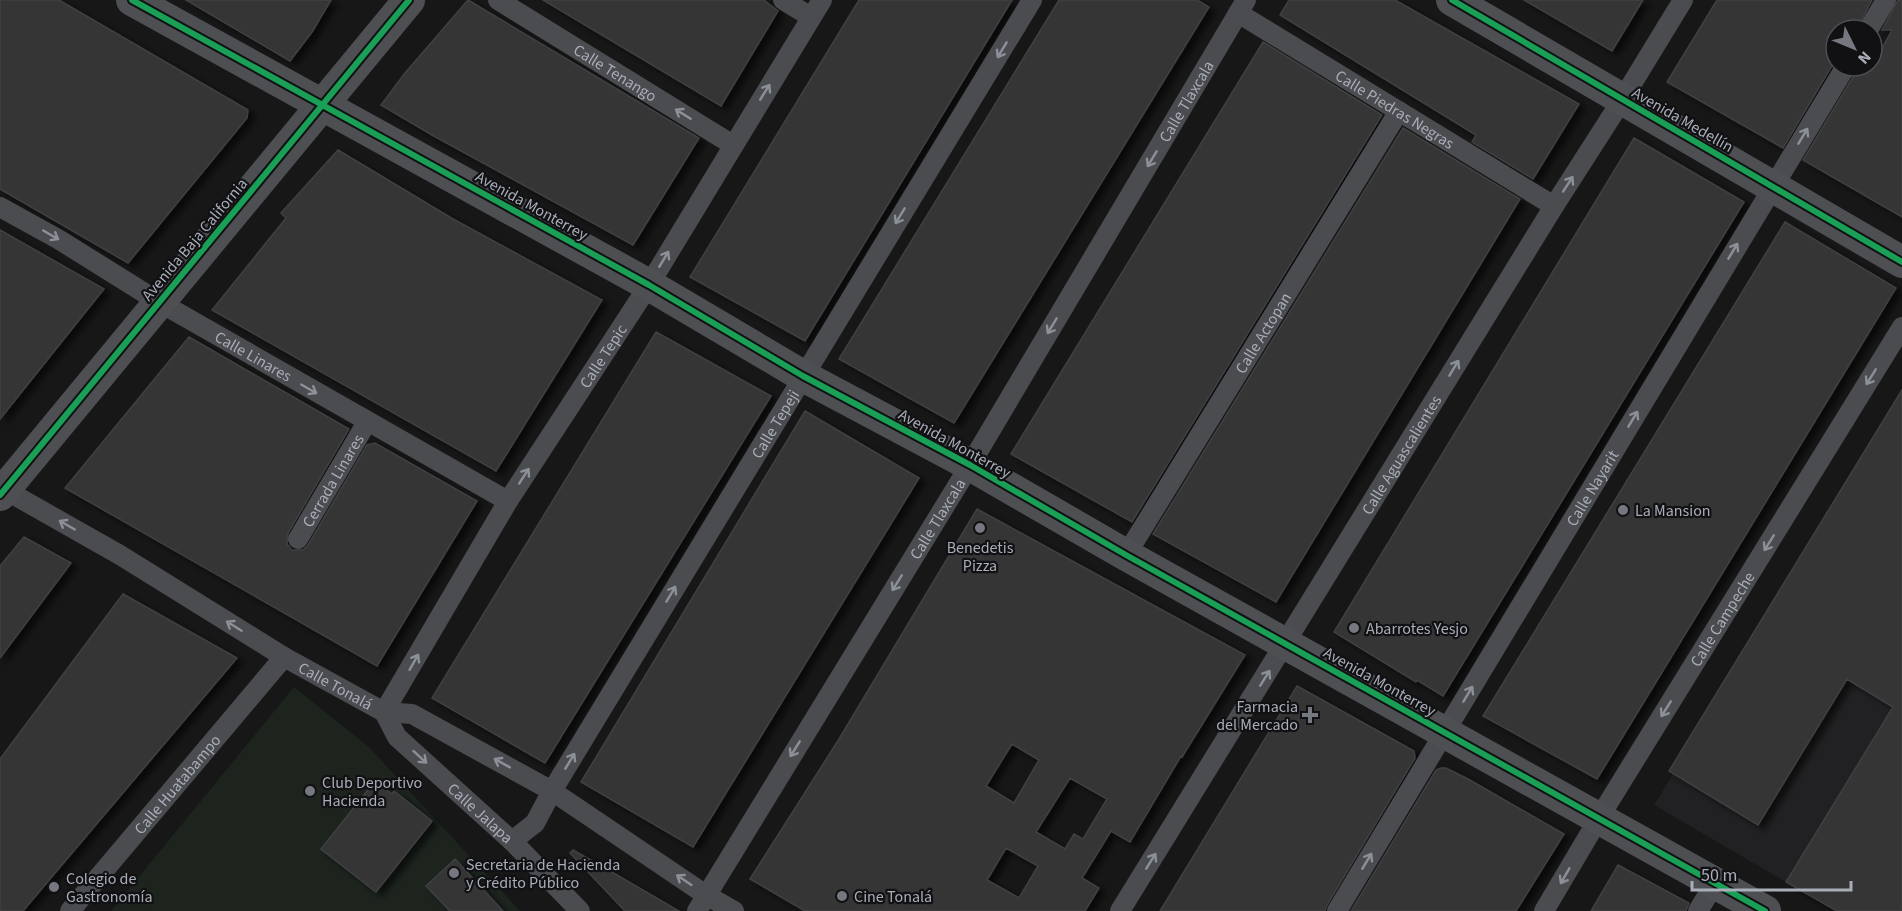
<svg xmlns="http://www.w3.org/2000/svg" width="1902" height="911" font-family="'Source Sans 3',sans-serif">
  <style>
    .built { fill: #212123 }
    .green { fill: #1d241e }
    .building { fill: #353536; stroke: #3f4043; stroke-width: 1.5; fill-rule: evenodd; filter: url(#shadow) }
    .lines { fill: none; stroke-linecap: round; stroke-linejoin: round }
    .street { stroke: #4b4c50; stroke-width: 20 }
    .primary { stroke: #4d4f52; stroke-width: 32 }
    .cycleway-casing { stroke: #111113; stroke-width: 10 }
    .cycleway { stroke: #1a9f57; stroke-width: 6 }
    .oneway { stroke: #8c9099 }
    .poi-dot { fill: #757880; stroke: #111113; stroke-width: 2 }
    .labels { text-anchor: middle; stroke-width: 4.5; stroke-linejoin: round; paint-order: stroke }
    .street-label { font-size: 16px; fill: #a8adb8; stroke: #111113 }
    .poi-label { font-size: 16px; fill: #a8adb8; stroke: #111113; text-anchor: start }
  </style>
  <defs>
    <filter id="shadow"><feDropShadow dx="6" dy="4" stdDeviation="3" flood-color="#0009"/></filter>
  </defs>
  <rect width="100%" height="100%" fill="#171717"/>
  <path class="built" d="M1902,401V691L1786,882L1654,805Z"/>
  <path class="green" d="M294,687L369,747L520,911H111Z"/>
  <path class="building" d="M0,0H59L248,110L247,118L128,263L0,189Z
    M186,0H331L312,32L290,61Z
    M468,0L699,138L633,245L432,135L381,105L405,73Z
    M543,0H764L778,11L721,106Z
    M859,0H1012L805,341L690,277Z
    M1059,0H1197L1209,7L954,423L839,359Z
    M1289,0H1395L1579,104L1533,179L1472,142L1476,135L1280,15Z
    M1524,0H1643L1612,51Z
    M1717,0H1872L1856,30H1836V59L1783,148L1667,82Z
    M1898,0H1902V217L1803,160L1856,72L1858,66H1872L1892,30H1882Z
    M1263,42L1382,115L1132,522L1011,454Z
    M1403,128L1520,199L1276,602L1153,534Z
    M1634,138L1744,202L1443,696L1417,680L1416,682L1334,632Z
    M338,150L453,219L602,300L496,471L212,310L286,218L281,213Z
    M1785,222L1896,288L1597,779L1483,716Z
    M0,230L104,289L0,419Z
    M656,332L771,396L545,763L432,698Z
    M189,337L349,429L288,533L287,544L292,550H303L308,545L367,445L375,443L477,501L377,666L65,488Z
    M1902,390V911H1837L1786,882L1893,707L1847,679L1758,825L1669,771Z
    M805,411L919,478L693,847L581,782Z
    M977,509L1245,655L1182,757L1181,756L1130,842L1111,831L1082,878L1099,888L1085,911H805L750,879L839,739ZM1012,744L1039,760L1014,803L986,786ZM1070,778L1107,799L1083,839L1074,834L1065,849L1036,832ZM1006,848L1038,866L1019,898L987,880Z
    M24,537L71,563L0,658V566Z
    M123,594L237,658L23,911H0V759Z
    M1297,686L1414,751L1415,758L1327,905L1325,911H1160Z
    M1441,768H1446L1468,779L1564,834L1516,911H1351L1436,770Z
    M375,781L392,794L394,791L432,821L376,892L321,849Z
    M573,850L610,871L679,911H625L570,853Z
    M455,859L503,911H450L426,886Z
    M1618,865L1689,903L1686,911H1591Z"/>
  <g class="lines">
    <g class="street">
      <path id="s1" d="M498,0L733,145"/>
      <path d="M783,0L811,17"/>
      <path id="s2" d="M1238,13L1554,206"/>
      <path d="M1868,30L1886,0"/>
      <path id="s3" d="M0,207L58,239L159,302L508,501"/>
      <path id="s4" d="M0,487L120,555L284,657L384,712L412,714L552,791L706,895L734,911"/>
      <path id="s5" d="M298,539L367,422"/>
      <path id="s6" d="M1126,555L1399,111"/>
      <path id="s7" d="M384,712L508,501L649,285L822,0"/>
      <path id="s8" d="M384,712L397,737L512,841L580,911"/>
      <path id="s9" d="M512,841L535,823L552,791L1032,0"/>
      <path id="s10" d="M70,911L284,657"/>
      <path id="s11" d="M697,911L970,465L1246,0"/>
      <path id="s12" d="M1120,911L1554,206L1622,100L1683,0"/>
      <path id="s13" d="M1337,911L1846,66"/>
      <path id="s14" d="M1544,911L1599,818L1902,327"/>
      <path d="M1698,911L1715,883"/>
    </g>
    <path class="primary" d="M132,0L649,285L803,376L970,465L1126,555L1765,911
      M1452,0L1902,262
      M0,495L409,0"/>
    <defs>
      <path id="cycleway" d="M132,0L649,285L803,376L970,465L1126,555L1765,911
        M1452,0L1902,262
        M0,495L409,0"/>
    </defs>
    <use href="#cycleway" class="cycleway-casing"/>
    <use href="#cycleway" class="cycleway"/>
  </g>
  <defs><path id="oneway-shaft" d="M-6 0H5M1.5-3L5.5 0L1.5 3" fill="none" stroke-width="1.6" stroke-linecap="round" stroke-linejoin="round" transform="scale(1.5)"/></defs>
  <g class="oneway">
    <use href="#oneway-shaft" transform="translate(1002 50) rotate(121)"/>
    <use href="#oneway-shaft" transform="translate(765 92) rotate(-58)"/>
    <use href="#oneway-shaft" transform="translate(683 114) rotate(-148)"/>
    <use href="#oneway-shaft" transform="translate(1803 136) rotate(-59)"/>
    <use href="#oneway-shaft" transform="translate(1152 159) rotate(121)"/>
    <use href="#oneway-shaft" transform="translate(1568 184) rotate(-57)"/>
    <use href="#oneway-shaft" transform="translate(900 216) rotate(121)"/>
    <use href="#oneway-shaft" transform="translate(51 235) rotate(30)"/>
    <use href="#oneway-shaft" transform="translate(1733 251) rotate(-59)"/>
    <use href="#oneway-shaft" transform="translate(664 259) rotate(-59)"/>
    <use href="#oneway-shaft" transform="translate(1052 326) rotate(121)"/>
    <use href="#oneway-shaft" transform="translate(1454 368) rotate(-59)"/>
    <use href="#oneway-shaft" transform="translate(1871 377) rotate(122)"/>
    <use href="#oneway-shaft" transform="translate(309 389) rotate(30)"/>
    <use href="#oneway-shaft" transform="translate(1633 419) rotate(-59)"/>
    <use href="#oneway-shaft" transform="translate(524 476) rotate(-57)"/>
    <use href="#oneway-shaft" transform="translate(67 525) rotate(-150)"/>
    <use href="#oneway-shaft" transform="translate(1769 543) rotate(122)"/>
    <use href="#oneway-shaft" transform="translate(897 583) rotate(122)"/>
    <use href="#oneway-shaft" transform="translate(671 594) rotate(-59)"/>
    <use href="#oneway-shaft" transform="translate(234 626) rotate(-148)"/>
    <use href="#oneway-shaft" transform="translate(414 662) rotate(-60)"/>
    <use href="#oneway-shaft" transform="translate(1265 678) rotate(-58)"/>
    <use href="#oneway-shaft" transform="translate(1468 694) rotate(-59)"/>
    <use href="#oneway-shaft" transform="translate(1666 709) rotate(122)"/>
    <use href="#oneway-shaft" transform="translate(795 749) rotate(122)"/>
    <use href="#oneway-shaft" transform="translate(420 757) rotate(42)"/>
    <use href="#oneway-shaft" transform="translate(570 761) rotate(-59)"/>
    <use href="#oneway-shaft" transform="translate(502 763) rotate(-151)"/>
    <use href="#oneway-shaft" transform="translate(1151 861) rotate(-58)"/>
    <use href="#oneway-shaft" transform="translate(1367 861) rotate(-59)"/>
    <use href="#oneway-shaft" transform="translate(1565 876) rotate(120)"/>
    <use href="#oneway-shaft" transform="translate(684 880) rotate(-146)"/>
  </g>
  <g class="poi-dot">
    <circle cx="1623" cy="510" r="6"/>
    <circle cx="980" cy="528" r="6"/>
    <circle cx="1354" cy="628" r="6"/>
    <path d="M1307 706h6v6h6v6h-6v6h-6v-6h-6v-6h6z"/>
    <circle cx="310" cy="791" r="6"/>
    <circle cx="454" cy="873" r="6"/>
    <circle cx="54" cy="887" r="6"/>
    <circle cx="842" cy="896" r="6"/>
  </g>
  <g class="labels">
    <g class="street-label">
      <text dy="6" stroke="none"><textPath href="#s1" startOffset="138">Calle Tenango</textPath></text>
      <text dy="6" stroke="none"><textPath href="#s11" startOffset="946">Calle Tlaxcala</textPath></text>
      <text dy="6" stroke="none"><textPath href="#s2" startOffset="184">Calle Piedras Negras</textPath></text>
      <text transform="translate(1683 119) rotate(30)" y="6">Avenida Medellín</text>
      <text transform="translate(532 205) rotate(29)" y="6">Avenida Monterrey</text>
      <text transform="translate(194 239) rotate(-50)" y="6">Avenida Baja California</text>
      <text dy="6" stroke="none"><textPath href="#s6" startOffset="261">Calle Actopan</textPath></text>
      <text dy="6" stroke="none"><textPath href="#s3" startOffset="294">Calle Linares</textPath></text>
      <text dy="6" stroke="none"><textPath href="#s7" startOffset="418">Calle Tepic</textPath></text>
      <text dy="6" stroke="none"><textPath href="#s9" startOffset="495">Calle Tepeji</textPath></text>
      <text transform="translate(955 443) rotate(29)" y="6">Avenida Monterrey</text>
      <text dy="6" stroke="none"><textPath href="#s12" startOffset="536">Calle Aguascalientes</textPath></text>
      <text dy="6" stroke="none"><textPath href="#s5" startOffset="68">Cerrada Linares</textPath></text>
      <text dy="6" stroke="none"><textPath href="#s13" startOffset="494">Calle Nayarit</textPath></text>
      <text dy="6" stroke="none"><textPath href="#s11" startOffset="460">Calle Tlaxcala</textPath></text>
      <text dy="6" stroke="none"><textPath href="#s14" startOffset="342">Calle Campeche</textPath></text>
      <text transform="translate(1380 681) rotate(29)" y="6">Avenida Monterrey</text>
      <text dy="6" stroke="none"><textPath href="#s4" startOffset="390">Calle Tonalá</textPath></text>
      <text dy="6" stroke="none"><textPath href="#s10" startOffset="166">Calle Huatabampo</textPath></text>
      <text dy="6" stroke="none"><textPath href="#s8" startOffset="141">Calle Jalapa</textPath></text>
    </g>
    <g class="poi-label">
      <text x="1635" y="516">La Mansion</text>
      <text x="980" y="553" text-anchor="middle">Benedetis<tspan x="980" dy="18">Pizza</tspan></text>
      <text x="1366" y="634">Abarrotes Yesjo</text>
      <text x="1298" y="712" text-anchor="end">Farmacia<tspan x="1298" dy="18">del Mercado</tspan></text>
      <text x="322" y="788">Club Deportivo<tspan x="322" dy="18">Hacienda</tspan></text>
      <text x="466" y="870">Secretaria de Hacienda<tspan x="466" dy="18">y Crédito Público</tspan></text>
      <text x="66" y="884">Colegio de<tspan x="66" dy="18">Gastronomía</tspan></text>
      <text x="854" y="902">Cine Tonalá</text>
    </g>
  </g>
  <g transform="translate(1854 48) rotate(133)"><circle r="28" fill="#111113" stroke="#4d4f55" stroke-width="1.5"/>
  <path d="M0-4.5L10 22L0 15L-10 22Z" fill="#757880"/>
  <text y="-9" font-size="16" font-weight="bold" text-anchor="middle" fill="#a8adb8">N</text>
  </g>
  <path d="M1692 881v9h159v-9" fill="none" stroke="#a8adb8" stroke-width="3"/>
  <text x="1701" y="881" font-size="18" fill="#a8adb8" stroke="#111113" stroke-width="4.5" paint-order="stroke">50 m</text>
</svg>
